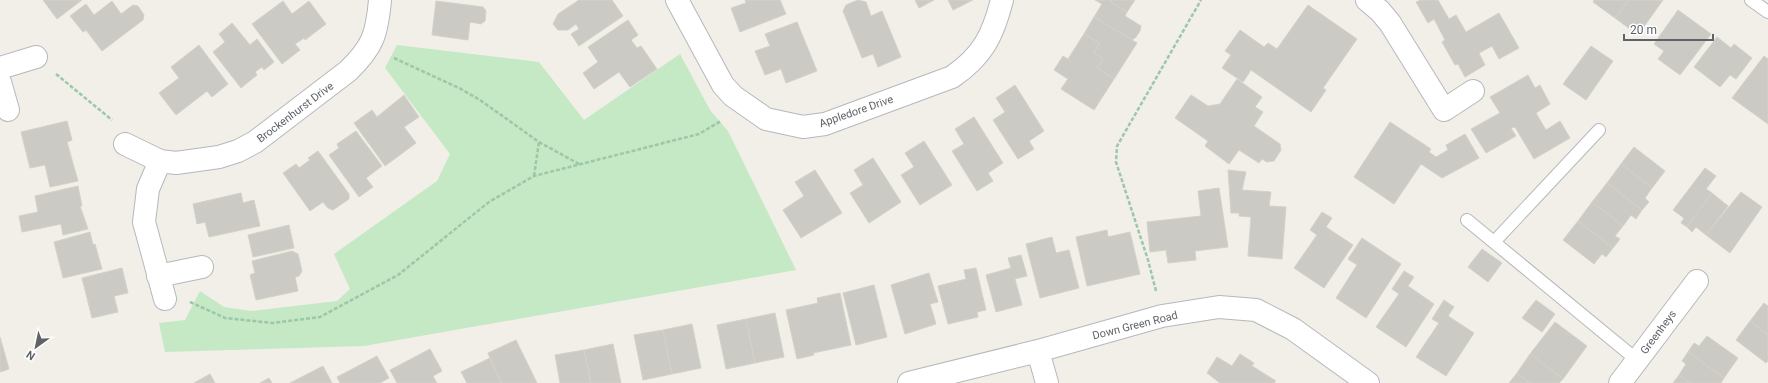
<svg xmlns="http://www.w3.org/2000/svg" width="1768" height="383" font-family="Roboto,sans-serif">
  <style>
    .green { fill: #c5e8c5 }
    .building { fill: #cccac5; stroke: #d6d1c6 }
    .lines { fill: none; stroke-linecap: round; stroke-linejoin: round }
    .service-casing { stroke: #b5b8bc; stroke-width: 14 }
    .minor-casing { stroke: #b5b8bc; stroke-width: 24 }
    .path { stroke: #9cc7a9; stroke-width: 2.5; stroke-dasharray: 4 2; stroke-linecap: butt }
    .service { stroke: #fff; stroke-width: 12 }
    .minor { stroke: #fff; stroke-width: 22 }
    .labels { text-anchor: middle; stroke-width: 3; stroke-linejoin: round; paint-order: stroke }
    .street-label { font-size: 11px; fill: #5f6368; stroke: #fff }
  </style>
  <rect width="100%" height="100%" fill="#f1efe8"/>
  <path class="green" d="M397,45L539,62L584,120L680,54L710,110L728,131L796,270L364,346L165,352L159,323L185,320L200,291L224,307L251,311L337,301L350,289L334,254L437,181L450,154L385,68Z"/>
  <path class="building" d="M43,0H82L57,19Z
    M579,0H612L623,16L579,46L571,34L579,29L576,24L568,30H558L553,24L558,14Z
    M745,0H780L786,14L740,32L731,8L746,3Z
    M858,0L866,2L871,16L882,11L901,57L878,67L873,54L862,58L843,11L846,5Z
    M915,0H934L919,8Z
    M948,0H973L953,10Z
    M1095,0H1112L1111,2L1127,12L1125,16L1141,26L1140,31L1136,37L1132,40L1094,17L1102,4Z
    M1112,0H1135L1127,12L1111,2Z
    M1421,0H1438L1449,19L1456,15L1466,32L1499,13L1519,48L1499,59L1492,46L1479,53L1485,65L1465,77L1458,64L1455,65L1442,42L1445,40L1434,19L1428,23L1416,2Z
    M1594,0H1629L1615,18L1593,2Z
    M1629,0H1663L1638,35L1615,18Z
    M112,1L121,14L133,5L138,6L144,15L143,20L102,51L86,30L83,32L70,16L86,4L94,15Z
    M283,1L292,14L309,1L326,24L305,40L304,38L295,44L300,50L282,64L252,24Z
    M436,1L483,7L486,11L485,21L481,24L470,22L468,40L432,35Z
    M1308,5L1357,39L1323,88L1326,90L1311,112L1251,70L1243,82L1222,68L1231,55L1225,51L1240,30L1264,47L1268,43L1277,49Z
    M1678,10L1711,34L1680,75L1658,59L1664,51L1654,44Z
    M1094,17L1137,43L1114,79L1097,68L1103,58L1094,53L1099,43L1084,34Z
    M628,20L638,35L631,40L637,48L641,46L657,69L630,87L619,72L594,89L583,73L598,62L588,47Z
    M797,22L817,71L786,83L781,69L765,75L755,51L770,46L765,34Z
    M232,23L250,45L257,39L274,62L264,70L262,67L255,72L257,75L241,88L213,52L225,42L219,34Z
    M1084,34L1099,43L1094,53L1103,58L1097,68L1114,79L1094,110L1061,89L1068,79L1054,70L1063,56L1068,59Z
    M1717,37L1731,48L1734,44L1752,58L1736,79L1730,75L1720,87L1694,67Z
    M199,45L228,84L212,97L207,91L176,115L159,93L179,78L171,67Z
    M1591,46L1613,61L1586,100L1563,84Z
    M1764,56L1768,59V124L1732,98Z
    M1528,75L1535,88L1540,85L1550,104L1536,113L1546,130L1560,121L1570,138L1534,159L1515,127L1511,128L1516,136L1486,153L1471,129L1500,113L1490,97Z
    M1237,79L1262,97L1255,107L1263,112L1254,126L1280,144L1281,150L1274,161L1267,162L1262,159L1259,163L1239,150L1229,164L1205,146L1208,141L1175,118L1191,95L1208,106L1220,104Z
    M1015,85L1044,131L1029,141L1034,149L1018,159L993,120L1005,112L996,98Z
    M404,95L419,117L404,127L416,143L385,166L354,123L372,110L377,117Z
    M974,117L1003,163L988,173L993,181L977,191L952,151L964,144L955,129Z
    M67,121L72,140L67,142L78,181L50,187L45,165L30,168L21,132Z
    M1390,122L1431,149L1429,152L1436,157L1448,150L1446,145L1465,134L1479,158L1442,178L1421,164L1394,204L1354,177Z
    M356,131L382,166L366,178L373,187L359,197L329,155L339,148L337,144Z
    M924,141L952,185L920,205L901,175L914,167L905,153Z
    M1634,147L1665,171L1652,188L1621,164Z
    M318,151L349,194V199L333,210L328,208L323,202L310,211L283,173L296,164L299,168L310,160L308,158Z
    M873,158L901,202L869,223L850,193L863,185L854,170Z
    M1621,164L1652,188L1645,198L1649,202L1642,210L1607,183Z
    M1705,168L1716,176L1706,189L1712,193L1687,227L1681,223L1684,218L1673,210Z
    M815,170L842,213L801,238L783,210L804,196L795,182Z
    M1228,170L1246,172L1242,190L1271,192L1269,206L1286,207L1282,259L1248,256L1251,217L1239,216V213H1231Z
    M1607,183L1642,210L1636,219L1631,215L1623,226L1592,202Z
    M78,186L82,206H80L88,229L63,235L61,224L22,232L19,216L38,212L35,196Z
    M1219,188L1228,247L1195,251L1196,260L1168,263L1166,250L1150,252L1147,222L1201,216L1198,191Z
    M1741,192L1762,207L1730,253L1706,235Z
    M241,193L243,203L254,200L260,226L209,237L205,222L197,224L193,204Z
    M1712,193L1728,206L1706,235L1696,227L1692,232L1687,227Z
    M1592,202L1623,226L1615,236L1620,239L1613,248L1578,221Z
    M1322,212L1332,218L1326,227L1353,245L1324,288L1294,268L1317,235L1310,230Z
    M1578,221L1613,248L1606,257L1602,254L1594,264L1563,240Z
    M289,225L294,248L253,257L248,235Z
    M1107,230L1108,237L1130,232L1140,274L1087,286L1076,237Z
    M90,232L93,245L95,244L102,269L63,278L54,242Z
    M1052,237L1056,253L1069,250L1079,288L1040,298L1026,244Z
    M1362,238L1401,264L1366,318L1336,298L1357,265L1348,259Z
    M1482,249L1502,263L1488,282L1468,267Z
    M292,251L298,254L302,271L299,276L295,277L298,291L256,300L250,275L255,273L252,261Z
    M1021,255L1027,276L1015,279L1022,305L996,312L986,275L1011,268L1008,258Z
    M122,268L128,293L114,296L118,312L92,318L82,278Z
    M976,268L986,310L977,312L978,317L948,324L938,286L966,279L964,270Z
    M1404,271L1414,277L1408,286L1434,304L1406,347L1376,327L1399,294L1392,289Z
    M929,273L938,302L930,304L936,324L905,334L891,285Z
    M874,285L887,337L856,345L843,293Z
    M840,293L851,345L813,353L814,355L797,359L786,310L818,303L817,298Z
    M1444,300L1454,307L1448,316L1474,333L1446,376L1416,357L1439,323L1432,319Z
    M1536,300L1555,314L1542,332L1522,318Z
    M1764,303L1768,306V335L1750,321Z
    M775,313L784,357L755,363L746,319Z
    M746,319L755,363L726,369L717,325Z
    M1750,321L1768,335V361L1766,363L1736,340Z
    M1555,322L1587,346L1563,379L1530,354Z
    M692,324L701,368L672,374L663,330Z
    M663,330L672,374L643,380L634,335Z
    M1707,336L1738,358L1724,378L1688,352L1694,343L1699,346Z
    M0,337L9,369L0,372Z
    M516,340L537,383H501L490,358L488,353Z
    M613,344L621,383H591L584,350Z
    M430,349L442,371L433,376L437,383H397L390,370Z
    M584,350L591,383H560L555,355Z
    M1688,352L1724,378L1721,383H1690L1679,375L1686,364L1682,361Z
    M1240,354L1254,363L1252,366L1276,381L1274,383H1220L1207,373L1217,357L1232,366Z
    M1530,354L1563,379L1559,383H1530L1517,373Z
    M377,356L389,378L380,383H340L337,377Z
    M490,358L501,383H467L461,372Z
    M323,366L332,383H290Z
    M1517,373L1530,383H1509Z
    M210,374L215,383H194Z
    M1679,375L1690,383H1673Z
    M269,378L272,383H260Z"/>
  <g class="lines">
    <defs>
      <path id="service" d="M1751,0L1768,12
        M1467,220L1637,360
        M1494,242L1599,130"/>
      <path id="minor" d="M677,0L723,85L733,96L766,119L803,127L825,124L952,77C983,56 993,35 1002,0
        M1367,0L1380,11L1390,23L1444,110L1473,91
        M0,68L36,57
        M0,82L8,110
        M125,144L160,161L176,163L219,157L238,151L255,142L348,71C373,47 377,34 380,0
        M160,161L148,189L144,222L165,299
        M158,276L202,267
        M1038,351L1047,383
        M909,383L1038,351L1162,316L1219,307L1256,310L1293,329L1368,383
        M1620,383L1697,281"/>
    </defs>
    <use href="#service" class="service-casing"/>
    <use href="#minor" class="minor-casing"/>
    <path class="path" d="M394,58L461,89L480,100L539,142L579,164
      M56,74L112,120
      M534,176L539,142
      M1156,291L1148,260L1116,162L1117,146L1201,0
      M190,302L225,318L273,323L320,317L398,275L489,202L534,176L699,134L721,121"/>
    <use href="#service" class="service"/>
    <use href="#minor" class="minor"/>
  </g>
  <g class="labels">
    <g class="street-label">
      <text transform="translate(856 111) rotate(-19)" y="4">Appledore Drive</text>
      <text transform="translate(295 112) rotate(-37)" y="4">Brockenhurst Drive</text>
      <text transform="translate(1135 325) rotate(-14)" y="4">Down Green Road</text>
      <text transform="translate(1658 332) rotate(-53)" y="4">Greenheys</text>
    </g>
  </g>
  <g transform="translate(36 347) rotate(213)" stroke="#ffffff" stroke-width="3" paint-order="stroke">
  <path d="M0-3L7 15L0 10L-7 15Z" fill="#5f6368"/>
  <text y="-6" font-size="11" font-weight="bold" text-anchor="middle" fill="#5f6368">N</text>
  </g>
  <path d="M1624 34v6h89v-6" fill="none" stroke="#5f6368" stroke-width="2"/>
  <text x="1630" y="34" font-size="12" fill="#5f6368" stroke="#ffffff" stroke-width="3" paint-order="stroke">20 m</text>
</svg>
